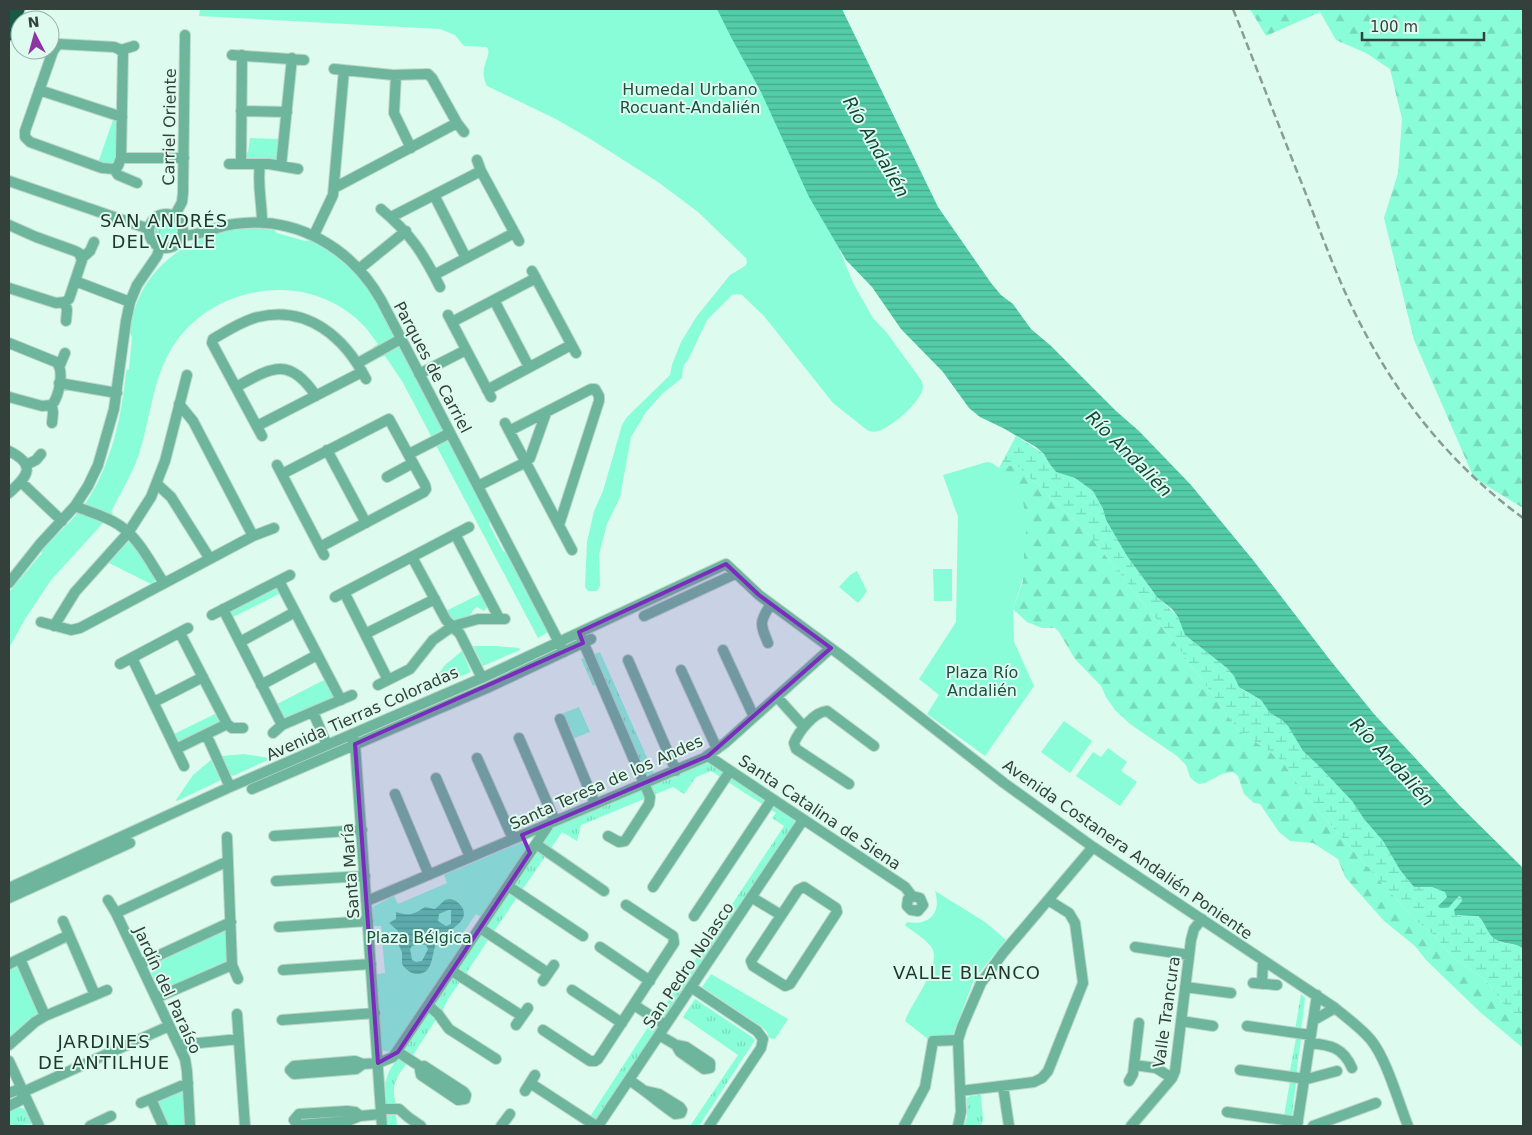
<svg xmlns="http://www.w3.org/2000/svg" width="1532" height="1135" font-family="'DejaVu Sans',sans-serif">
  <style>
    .grass { fill: url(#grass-tufts) }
    .forest { fill: url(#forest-firs) }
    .wetland { fill: url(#wetland-marsh) }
    .park { fill: #88fdd7 }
    .water { fill: url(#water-rules); fill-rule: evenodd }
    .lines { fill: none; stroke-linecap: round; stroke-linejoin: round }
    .minor-casing { stroke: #bbd6cb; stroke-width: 12 }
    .highway-casing { stroke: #bbd6cb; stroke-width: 18 }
    .minor { stroke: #6db59c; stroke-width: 10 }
    .highway { stroke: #175a47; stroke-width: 15 }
    .rail { stroke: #889d95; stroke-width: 2.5; stroke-dasharray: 8 4; stroke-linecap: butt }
    .marked { fill: #7b2cbf; fill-opacity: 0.2; stroke: #7b2cbf; stroke-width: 4; stroke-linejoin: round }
    .labels { text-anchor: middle; stroke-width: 4; stroke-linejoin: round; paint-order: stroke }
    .park-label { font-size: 16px; fill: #1d5041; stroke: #ddfbef }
    .street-label { font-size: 16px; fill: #34403b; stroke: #ddfbef }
    .water-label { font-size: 18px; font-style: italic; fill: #134738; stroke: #ddfbef }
    .neighbourhood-label { font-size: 18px; letter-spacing: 1px; fill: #1e362d; stroke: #ddfbef }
  </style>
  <defs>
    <pattern id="grass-tufts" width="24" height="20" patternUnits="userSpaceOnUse" patternTransform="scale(1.25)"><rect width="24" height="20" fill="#88fdd7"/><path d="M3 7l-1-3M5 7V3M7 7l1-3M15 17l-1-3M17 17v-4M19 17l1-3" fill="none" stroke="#76dab9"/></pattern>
    <pattern id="forest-firs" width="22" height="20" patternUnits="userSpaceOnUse" patternTransform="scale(1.25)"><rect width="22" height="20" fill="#88fdd7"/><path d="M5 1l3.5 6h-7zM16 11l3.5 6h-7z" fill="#76dab9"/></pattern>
    <pattern id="wetland-marsh" width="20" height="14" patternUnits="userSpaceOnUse" patternTransform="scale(1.25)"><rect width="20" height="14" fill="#88fdd7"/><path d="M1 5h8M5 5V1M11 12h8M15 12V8" fill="none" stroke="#76dab9"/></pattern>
    <pattern id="water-rules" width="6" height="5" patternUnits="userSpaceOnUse" patternTransform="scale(1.25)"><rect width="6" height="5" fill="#53cda8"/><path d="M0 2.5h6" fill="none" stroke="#46a88a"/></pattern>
  </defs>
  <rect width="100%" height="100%" fill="#ddfbef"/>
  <path class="grass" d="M153 232a13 13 0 1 1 26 0a13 13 0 1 1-26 0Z
    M600,652L653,771L654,774L649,775L643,773L601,681L593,686L581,659Z
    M708,763L714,765L725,773L722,778L711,771L696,777L684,794L673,787L581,825L577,841L562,832L494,931L495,934L491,940H488L467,972L468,974L463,982H460C454,991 443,1003 443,1013L437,1021H435L413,1055L414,1057C402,1067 390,1083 395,1100C396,1104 397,1107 397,1111L396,1113L397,1126H387L385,1083L389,1071L549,829L701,765Z
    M731,777L794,819L795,823L594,1126H584L654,1018L658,1016L784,826L772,818L776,813L728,782Z
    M1301,994L1305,998L1301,1030H1295Z
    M695,999L752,1037L755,1040L699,1126H690L738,1055L683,1017Z
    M1296,1038H1301L1296,1076H1289Z
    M1290,1081H1296L1292,1117L1284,1116Z
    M981,1095L983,1120L981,1126H964L967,1117V1098L970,1096Z
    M18,1107L25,1109L32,1124L9,1126V1111Z"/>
  <path class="forest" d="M1250,9H1523V508L1474,478L1414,340L1384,218L1398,173L1402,119L1390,69L1366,53L1336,40L1320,12L1266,36Z
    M1013,465L1019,467L1027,476L1042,487L1050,498L1085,530L1169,635L1239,731L1269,751L1283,762L1307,798L1412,917L1435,936L1452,957L1480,976L1489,984L1506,1008L1523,1019V1048L1480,1012L1426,960L1415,946L1384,921L1345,877L1338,859L1313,843L1290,841L1279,832L1260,804L1254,803L1244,794L1238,776L1233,772L1222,774L1205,783L1199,784L1194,781L1190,777L1186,765L1177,756L1130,724L1115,710L1106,697L1101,686L1075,659L1059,632L1055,628H1042L1027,622L1013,609L1023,581L1024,545L999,468Z"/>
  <path class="wetland" d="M1016,436L1044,454L1049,463L1056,472L1075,478L1093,491L1103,509L1106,520L1127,556L1153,592L1178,617L1185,635L1227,668L1234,676L1243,690L1261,700L1270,713L1282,720L1288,726L1303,751L1319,766L1352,801L1364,819L1383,841L1400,870L1414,887H1432L1445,892L1447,897L1440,903H1453L1459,896L1461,897L1462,901L1457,916C1462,916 1467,914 1473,915C1484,916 1489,935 1501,942C1507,945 1515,943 1523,948V1019L1506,1008L1489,984L1480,976L1452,957L1435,936L1412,917L1307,798L1283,762L1269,751L1239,731L1169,635L1085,530L1050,498L1042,487L1027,476L1019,467L1013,465L999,468Z"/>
  <path class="park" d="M200,9H746L842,221L840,251L853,283L873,318L887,333L921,380C922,381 923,386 923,387C922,401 891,428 878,431C874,432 871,432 867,430L833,403L764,316L742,295L737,294L732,295L707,320L688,360L683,366L682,378L663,393L646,412L631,437L620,497L607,524L599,554L600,586L597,591H588L585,587L587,542L594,511L603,491L622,425L627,417L670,375L672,365L681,342L697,316L730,275L745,266L747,263L746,258L698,212L658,182L592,140L556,119L487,86C477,66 493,57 487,47L464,46L455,35L440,29L199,16Z
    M114,117L117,118L118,158C112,166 107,165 98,163Z
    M250,138L280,139L279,160L246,159L244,155L248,152Z
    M256,228L274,230L277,233L305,241L310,240L337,256L359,276L373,296L490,521L489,524L503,551L507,553L548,632L538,638L402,381L385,356L378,358L373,347L378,344C373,338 369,331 364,326C343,303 309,289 279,290C232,290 186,316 166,359C151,390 149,425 138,457C131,476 120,494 111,512L113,513L107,525L103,523L51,580L25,619L9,648V592L42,553V549C57,534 73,520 85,504C111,466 122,416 126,371L129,369L132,337C127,330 132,319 134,311C147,267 185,240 229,230C237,229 247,229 256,228Z
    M987,462L992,463L999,468L1023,501L1027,525L1024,551V575L1013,609L1014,642L1034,686L985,756L927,714L939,695L919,679L956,622L958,517L943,475Z
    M128,542L132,543L155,577V581L151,584L109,563Z
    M933,569H952V601H934Z
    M857,571L867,591L858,603L839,587L850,575Z
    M277,588L281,593L231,618L229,611Z
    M482,593L488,606L484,611L477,607L473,610L470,616L454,622L451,620L446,611Z
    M473,646H496L519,648L520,650L483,666Z
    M462,651L471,672L429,690L428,688L445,665Z
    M326,679L335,695L334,699L285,719L275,705Z
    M579,707L590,732L572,739L561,714Z
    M217,713L221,722L180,743L176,741L172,735Z
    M1064,721L1092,741L1070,773L1041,752Z
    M1108,748L1127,762L1121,771L1137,782L1120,806L1076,776L1093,752L1101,757Z
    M244,754L269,758L270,759L233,776L230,774L222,756Z
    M211,760L220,779L219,781L177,801L176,800L193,775Z
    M522,842L527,846V850L483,918L476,914L456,943L463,948L391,1052L384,1051L380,1047L377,974L385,973L381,926H373L372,911L374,906L394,896L398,904L447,883L444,875Z
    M935,891L985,922L1006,940L974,979L953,1036L951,1038L928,1039L905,1021C911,1003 942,966 932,948C926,939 913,932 905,925L907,922C929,926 942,913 935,891Z
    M226,928L227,963L217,965L167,988C155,990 152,974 149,965Z
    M18,965L39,1015L9,1038V967Z
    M711,974L788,1019L775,1039L769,1038L767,1032L762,1027L702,987Z
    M181,1090H184L186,1126H167L157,1101Z"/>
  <path class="water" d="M717,9H842L938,207L991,283L1001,295L1013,304L1031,329L1050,345L1116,411L1139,431L1191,485L1253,560L1330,660L1374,714L1460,806L1523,868V948C1514,942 1504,945 1495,939C1487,934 1486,923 1478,916L1455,915L1454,910L1462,901L1461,897L1459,896L1449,907L1441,908L1438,906L1447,897L1445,892L1432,887H1414L1400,870L1383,841L1364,819L1352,801L1319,766L1303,751L1288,726L1282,720L1270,713L1261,700L1239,687L1234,676L1227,668L1185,635L1178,617L1172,609L1157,597L1127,556L1106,520L1103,509L1093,491L1075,478L1056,472L1049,463L1044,454L1036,447L1003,428L980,417L969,408L943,372L901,329L872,287L846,260L809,197L761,92L732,39Z
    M449,899C455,899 459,903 462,907C471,923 445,931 439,939C430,949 436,973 418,974C411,974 406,970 402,964V952L399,946L401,936L397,930L389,923L396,919V912C410,916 413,915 425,907L435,909L445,900ZM448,910H451V924L446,926L438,921L439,914ZM420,944L426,945L428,949L422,961L416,962L412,960L410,949L412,946Z"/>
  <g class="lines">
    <defs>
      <path id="minor" d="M58,44L114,47L119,49L123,53L121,158L118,166L114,169L102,168L30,142L25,137V131L53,51Z
        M121,50L134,46
        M232,55L304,60
        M334,69L393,75L428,74L432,78L457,123L464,132
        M396,75L394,113L411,148
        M39,90L122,117
        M241,111L287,112
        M121,158H184
        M477,160L481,171L519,241
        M229,164H269L298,169
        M241,164L242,55
        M260,164C257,185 262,201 262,223
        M281,166L292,58
        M114,169L118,175L137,183
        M9,181L149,229
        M334,188L457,123
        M434,195L466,258
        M381,209C411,234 423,253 440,287
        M149 231a17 17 0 1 1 34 0a17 17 0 1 1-34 0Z
        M174,217L182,202L183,193L185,35
        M391,217L481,171
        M9,225L36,237L75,251L79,253L82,260L69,299L65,302L56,303L9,288
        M314,235L333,195L344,70
        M182,236C199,236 217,226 234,224C295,215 351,247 381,300L564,652
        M82,258L90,251L94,242
        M359,269L406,231
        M532,271L576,353
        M434,275L514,233
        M75,281L130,302
        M494,300L529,367
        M65,302L67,310L66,321
        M448,315L491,397
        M452,322L536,278
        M9,343L56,362C65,370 59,396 52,405L42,406L9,397
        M358,363L401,339
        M60,365L65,353
        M419,374L466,350
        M59,383L117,393
        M236,387C271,368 289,355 316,396
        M487,390L571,345
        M179,404L193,421L253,536
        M52,405L53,413L52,423
        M505,423L572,550
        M257,426L362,372
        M509,431L591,389H595L599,396V401L559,525
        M262,436L212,343L213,339C227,331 242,321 258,317C308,305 345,338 366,379
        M327,450L366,523
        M9,451C37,465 28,476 9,493
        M409,454L450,433
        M26,465L36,460L41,454
        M277,465L324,555
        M282,474L389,419L425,485L426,489L424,492L320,547
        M387,477L413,463
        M21,482L62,521
        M157,484L171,497L210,559
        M478,486L526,462L530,458L546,413
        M75,506C89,512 106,516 119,525C139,538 151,564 164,583
        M455,534L499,618
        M412,557L446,620L460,634L482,678
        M279,581L341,700
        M9,583L40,544L75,506L88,486L98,465L114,409L126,321L130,302L137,285L157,256L160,247
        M344,592L388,680
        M335,597L469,527
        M223,609L282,725
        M212,615L290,575
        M644,616L735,574
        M41,622L71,630L80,628L253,536L274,528
        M54,626L75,592L128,533L151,497L165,461L187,375
        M180,633L227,724L232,728H243
        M365,634L435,599
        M581,637L650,797L649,804L625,841L619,842L608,836
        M240,642L295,612
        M768,643C760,624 759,622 771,604
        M723,650L754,717
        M132,658L184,766
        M628,660L676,771
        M120,664L188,628
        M681,670L717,749
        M261,685L317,655
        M378,685L410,669L433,640L453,626L478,619H505
        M777,697L804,727
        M154,702L203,677
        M313,712L327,745
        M560,719L595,804
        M273,733L282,725L352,695
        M206,734L230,787
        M352,734L355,744L382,1126
        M519,738L555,821
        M176,749L227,724
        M708,756L905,887L912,896L920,898L923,905L918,911L911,910L907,906L908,899L912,896
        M477,758L513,839
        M436,778L470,857
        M849,784L796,749L794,743C799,731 814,712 827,711L874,746
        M252,789L487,688L591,639
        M395,794L429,875
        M274,836L362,830
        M227,837L232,965L238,979
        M536,844L604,891
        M276,881L365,876
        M508,886L583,936
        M653,887L730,771
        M804,887L836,908L837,912L790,984L785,986L753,966L751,961L798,890Z
        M9,888L230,787L482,678L726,564L759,595L843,657L1004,783L1093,847L1335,1008C1347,1018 1361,1028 1371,1040C1387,1060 1398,1101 1408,1126
        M751,897L781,915
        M9,898L130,843
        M108,900L116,913L185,1059L187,1071L190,1126
        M367,901L704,758L725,743L831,648
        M116,913L228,861
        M694,916L772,799
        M63,921L95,995
        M279,927L368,921
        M480,928L548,973
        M600,947L650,981
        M1135,947L1189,955
        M20,959L45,1016
        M9,964L69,935
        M140,964L231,922
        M283,970L371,964
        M452,971L522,1016
        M543,981L554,965
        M1253,983L1277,985
        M1262,984L1263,960
        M691,987L757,1031L763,1039L761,1048L709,1126
        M1185,987L1231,993
        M572,990L622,1023
        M156,998L232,965
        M634,1005L665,1025
        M429,1006L438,1014L449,1029L496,1059
        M237,1014L245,1126
        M282,1020L375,1013
        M1314,1020L1335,1008
        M1181,1021L1213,1026
        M516,1025L528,1008
        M1247,1026L1311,1035
        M543,1030L590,1061H595L598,1059L674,943L673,936L626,905
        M659,1035L676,1045L686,1047L710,1063V1068L704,1069L680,1052L676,1045
        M1310,1043C1330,1045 1343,1047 1352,1068
        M9,1045L35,1022L45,1016L107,990
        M179,1045L239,1039
        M398,1052L421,1067L424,1066L464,1092L466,1095L465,1099L458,1100L421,1075L420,1070L421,1067
        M9,1061L39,1126
        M363,1064L356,1069L294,1074L290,1070L294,1066L355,1061L363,1064L378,1063L393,1057L550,823
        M1134,1065L1156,1068L1172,1078
        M1240,1070L1307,1079L1337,1071
        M629,1080C645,1090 659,1103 675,1114L681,1113L682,1110L680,1107L659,1094L646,1091
        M1129,1081L1133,1074L1139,1023
        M530,1083L596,1126
        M1003,1086L1009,1126
        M525,1091L535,1075
        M960,1091L1034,1082L1042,1078L1048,1071L1083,983L1075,923L1069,913L1048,900
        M9,1093L17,1090L23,1092L169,1026
        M151,1099L163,1126
        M141,1103L188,1083
        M9,1106L21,1100L23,1092
        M381,1109H399L408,1117L421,1126
        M1227,1112L1298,1122
        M360,1116L355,1112L347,1111L299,1114L294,1120L296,1123L299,1125L348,1121L360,1116L381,1114
        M90,1126L111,1116
        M501,1126L510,1114
        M598,1126L803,820
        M904,1126L925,1087L933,1041L958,1040
        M958,1126L961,1112L958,1040L962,1027L981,983L1003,953L1093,847
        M1131,1126L1172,1078L1175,1071L1191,940L1194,929L1202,919
        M1297,1126L1317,995
        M1313,1126L1376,1103"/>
      <path id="highway" d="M9,33L17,9"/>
    </defs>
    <use href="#minor" class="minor-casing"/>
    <use href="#highway" class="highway-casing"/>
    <use href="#minor" class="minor"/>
    <use href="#highway" class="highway"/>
    <path class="rail" d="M1233,9C1257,69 1280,129 1304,189C1319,228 1333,267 1351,305C1392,391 1447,462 1523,518"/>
  </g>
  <path class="marked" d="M726,564L759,595L831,648L708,756L522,835L530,853L398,1052L378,1063L355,744L583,643L579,632Z"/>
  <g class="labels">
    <g class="park-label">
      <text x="690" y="95">Humedal Urbano<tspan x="690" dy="18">Rocuant-Andalién</tspan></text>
      <text x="982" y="678">Plaza Río<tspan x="982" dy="18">Andalién</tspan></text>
      <text x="419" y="943">Plaza Bélgica</text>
    </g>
    <g class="street-label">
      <text transform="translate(169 127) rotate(-89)" y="6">Carriel Oriente</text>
      <text transform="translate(433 367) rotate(62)" y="6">Parques de Carriel</text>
      <text transform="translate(362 713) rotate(-24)" y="6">Avenida Tierras Coloradas</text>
      <text transform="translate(606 782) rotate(-24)" y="6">Santa Teresa de los Andes</text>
      <text transform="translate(820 812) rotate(34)" y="6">Santa Catalina de Siena</text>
      <text transform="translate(1128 849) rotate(35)" y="6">Avenida Costanera Andalién Poniente</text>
      <text transform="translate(350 871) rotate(-94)" y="6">Santa María</text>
      <text transform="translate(688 965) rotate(-56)" y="6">San Pedro Nolasco</text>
      <text transform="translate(168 990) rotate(65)" y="6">Jardín del Paraíso</text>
      <text transform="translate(1166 1012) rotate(-82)" y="6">Valle Trancura</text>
    </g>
    <g class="water-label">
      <text transform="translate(876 147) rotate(60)" y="6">Río Andalién</text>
      <text transform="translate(1129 454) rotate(45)" y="6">Río Andalién</text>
      <text transform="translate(1392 762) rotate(47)" y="6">Río Andalién</text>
    </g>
    <g class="neighbourhood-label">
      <text x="164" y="227">SAN ANDRÉS<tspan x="164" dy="21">DEL VALLE</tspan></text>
      <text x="967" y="979">VALLE BLANCO</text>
      <text x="104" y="1048">JARDINES<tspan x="104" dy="21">DE ANTILHUE</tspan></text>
    </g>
  </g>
  <rect width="1532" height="1135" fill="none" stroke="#34403b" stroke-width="20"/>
  <g transform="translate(35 35) rotate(354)"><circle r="24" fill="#ddfbef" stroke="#99b0a7"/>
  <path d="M0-4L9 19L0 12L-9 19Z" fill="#8e35a1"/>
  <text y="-8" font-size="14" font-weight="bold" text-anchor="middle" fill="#34403b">N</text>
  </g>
  <path d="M1362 32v8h122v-8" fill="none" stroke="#34403b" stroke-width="2.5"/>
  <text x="1370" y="32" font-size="15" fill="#34403b" stroke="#ddfbef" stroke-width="4" paint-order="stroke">100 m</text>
</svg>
